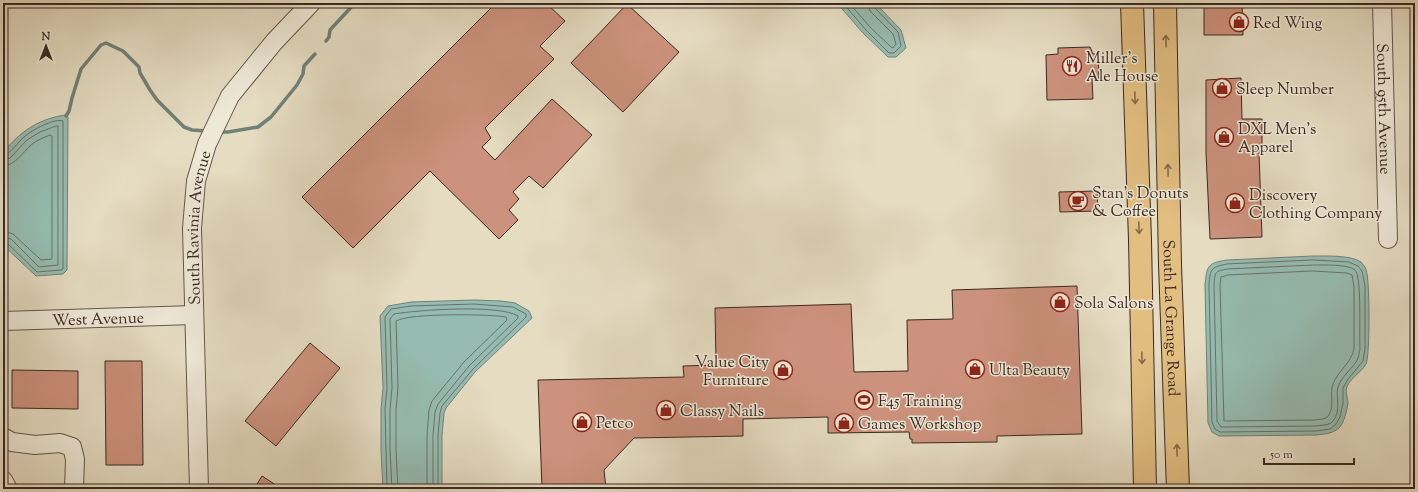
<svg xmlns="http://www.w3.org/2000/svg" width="1418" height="492" font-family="'Sorts Mill Goudy',serif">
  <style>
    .water { fill: #96bcb1; stroke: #718178 }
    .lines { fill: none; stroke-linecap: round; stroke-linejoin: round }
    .shore { stroke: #68726a; stroke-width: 1 }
    .stream { stroke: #718178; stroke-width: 3.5 }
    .building { fill: #cd927d; stroke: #3a2922 }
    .minor-casing { stroke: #65564a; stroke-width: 20 }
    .highway-casing { stroke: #3a2922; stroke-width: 24 }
    .minor { stroke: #eee8d7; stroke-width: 18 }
    .highway { stroke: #e2be81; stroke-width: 22 }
    .oneway { stroke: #866c4d }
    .labels { text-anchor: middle; stroke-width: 3; stroke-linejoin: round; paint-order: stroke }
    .poi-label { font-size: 16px; fill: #3a2922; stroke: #eee8d7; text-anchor: start }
    .street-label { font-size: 16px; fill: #3a2922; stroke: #eee8d7 }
  </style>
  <rect width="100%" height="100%" fill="#e5dcc2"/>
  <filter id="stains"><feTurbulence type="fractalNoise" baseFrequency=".005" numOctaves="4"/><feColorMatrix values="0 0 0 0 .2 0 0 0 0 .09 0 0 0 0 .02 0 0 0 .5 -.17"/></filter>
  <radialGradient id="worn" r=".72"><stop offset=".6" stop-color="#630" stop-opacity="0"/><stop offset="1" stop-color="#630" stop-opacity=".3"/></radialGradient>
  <path class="water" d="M837,3H875L901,30L906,48L896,57H888L863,33Z
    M66,115L68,117L67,270L63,274L36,276L3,245V153C19,132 40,118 66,115Z
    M1313,256C1326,256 1351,255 1361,262C1363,264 1366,268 1366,270C1370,278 1370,357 1366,364C1361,373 1348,379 1346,390C1346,394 1348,399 1348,403C1347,410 1344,423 1339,428C1332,434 1324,434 1316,435L1219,436L1212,432L1208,423L1205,285C1207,266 1207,263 1227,260Z
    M474,300L501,301L515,303L529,311L532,318L475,372L446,408L444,413L442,435V489H383L381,451V409L383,388L380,316L388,306L411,302Z"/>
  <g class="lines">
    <path class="shore" d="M843,3L866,30L889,53H894L901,46L898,32L874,7L873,3
      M849,3L870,27L891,47L893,48L896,44L893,34L870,11L868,3
      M3,155C11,154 18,142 24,137C32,130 54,118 63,121V269L61,270L37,272L7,243L3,242
      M3,160L10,158L27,140L40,132L56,126H58V265L39,267L11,239L3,237
      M3,166C16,165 22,153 31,145C37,140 43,138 50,135L52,136V259L41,260L13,234L3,231
      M1313,260L1349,262L1358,266L1362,271L1365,286V349L1363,361L1348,379L1343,388V403L1340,417L1336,424L1330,429L1316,431L1220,432L1215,429L1212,422L1209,285C1210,269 1211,267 1227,264Z
      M1313,265C1323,265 1348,264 1355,270C1362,276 1359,336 1360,349C1359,352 1359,356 1358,358C1354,368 1342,375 1338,387C1335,396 1342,410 1333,421C1329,426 1321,425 1315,426L1221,427L1217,421L1214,285C1215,272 1214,271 1228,269Z
      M1313,271L1347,273L1352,275L1354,287V349C1351,363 1338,371 1333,384C1329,394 1335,405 1329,415C1326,420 1319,419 1315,420L1224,421L1220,285L1221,277L1228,275Z
      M387,489L385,409L387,388L385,317L391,309L411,306L474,304L513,307L526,314V317L473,369L442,406L440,413L438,435V489
      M392,489L390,451V410L392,388L390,319L394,314C418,310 499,304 518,316V318L469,366L438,404L435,412L433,435V489
      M398,489L396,451V410L398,387L396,321C409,313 489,314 506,317L507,320L464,362L432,401L429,410L427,435V489"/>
    <path class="stream" d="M326,41L329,37L330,30L355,3
      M66,116L69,111L72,98L81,69L101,45L106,43L123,51L139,67L140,73L150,90L157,100L184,127L192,130L207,131
      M219,132H228L258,127L271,117L297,85L303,74L304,66L315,54"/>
  </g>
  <path class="building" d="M496,3H546L565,21L540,46L554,59L485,128L491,138L482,147L495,160L552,99L592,135L543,188L529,176L513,192L519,199L509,210L518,220L499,239L430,171L353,248L302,197Z
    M1204,3H1242L1243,35H1204Z
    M627,4L679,52L623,112L571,63Z
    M1090,47L1093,54H1098L1099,78H1092L1093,99L1047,100L1046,55L1058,54V48Z
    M1241,78L1242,119H1262V152H1259L1262,237L1210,239L1206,153V80Z
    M1097,191L1098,211L1060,212L1059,192Z
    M1077,286L1082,434L997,436V442L912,443V439H910L909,432L828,433V417L743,419V436L634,438L604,470L606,489H542L538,380L684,377L683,366L716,365L715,308L851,304L854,372L908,371L907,320L953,319L952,290Z
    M310,343L340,368L276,446L245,421Z
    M105,361H142L143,465H106Z
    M12,370L78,371V409L12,408Z
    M262,476L282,489H254Z"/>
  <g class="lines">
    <defs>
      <g id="minor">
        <path id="s1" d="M1382,3L1388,239"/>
        <path id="s2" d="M3,321L194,315"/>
        <path d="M3,437L12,442L35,445L60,443L72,447L75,459L74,489"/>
        <path d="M3,480L8,489"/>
        <path id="s3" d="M199,489L192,228L196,181L207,144L230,96L274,42L311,3"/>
      </g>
      <g id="highway">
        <path d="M1132,3L1140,240L1145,489"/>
        <path id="s4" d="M1165,3L1170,265L1178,489"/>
      </g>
    </defs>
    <use href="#minor" class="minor-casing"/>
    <use href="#highway" class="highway-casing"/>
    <use href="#minor" class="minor"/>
    <use href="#highway" class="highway"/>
  </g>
  <defs><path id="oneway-shaft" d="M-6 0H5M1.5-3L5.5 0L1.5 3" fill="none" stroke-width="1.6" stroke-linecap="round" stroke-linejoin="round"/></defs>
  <g class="oneway">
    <use href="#oneway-shaft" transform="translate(1166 41) rotate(-91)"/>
    <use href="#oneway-shaft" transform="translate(1135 98) rotate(88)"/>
    <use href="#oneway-shaft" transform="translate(1168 170) rotate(-91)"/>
    <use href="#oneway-shaft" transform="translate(1139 228) rotate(88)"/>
    <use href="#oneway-shaft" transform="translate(1142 358) rotate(89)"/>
    <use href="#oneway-shaft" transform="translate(1177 450) rotate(-92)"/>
  </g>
  <defs>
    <symbol id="shop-ring" viewBox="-11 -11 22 22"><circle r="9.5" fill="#eee8d7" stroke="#8f2418" stroke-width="1.5"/><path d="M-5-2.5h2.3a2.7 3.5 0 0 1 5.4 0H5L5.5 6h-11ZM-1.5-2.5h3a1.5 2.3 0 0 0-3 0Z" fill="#8f2418"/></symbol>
    <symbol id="restaurant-ring" viewBox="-11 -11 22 22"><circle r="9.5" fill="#eee8d7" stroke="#8f2418" stroke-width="1.5"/><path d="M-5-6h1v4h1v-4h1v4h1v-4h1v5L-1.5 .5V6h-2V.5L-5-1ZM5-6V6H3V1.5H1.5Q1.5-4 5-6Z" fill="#8f2418"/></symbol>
    <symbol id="cafe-ring" viewBox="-11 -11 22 22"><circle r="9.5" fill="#eee8d7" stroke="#8f2418" stroke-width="1.5"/><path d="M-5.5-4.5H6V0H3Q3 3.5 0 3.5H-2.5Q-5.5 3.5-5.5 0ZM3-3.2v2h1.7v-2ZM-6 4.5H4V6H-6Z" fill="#8f2418"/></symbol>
    <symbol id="stadium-ring" viewBox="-11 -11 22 22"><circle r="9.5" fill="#eee8d7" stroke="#8f2418" stroke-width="1.5"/><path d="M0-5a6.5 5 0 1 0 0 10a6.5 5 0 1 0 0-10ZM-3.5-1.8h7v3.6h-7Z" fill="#8f2418"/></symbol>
  </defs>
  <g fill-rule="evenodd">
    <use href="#shop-ring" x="1228" y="11" width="22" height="22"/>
    <use href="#restaurant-ring" x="1061" y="55" width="22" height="22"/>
    <use href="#shop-ring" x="1211" y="77" width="22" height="22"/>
    <use href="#shop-ring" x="1213" y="126" width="22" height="22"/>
    <use href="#cafe-ring" x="1067" y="190" width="22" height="22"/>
    <use href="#shop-ring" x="1224" y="192" width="22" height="22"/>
    <use href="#shop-ring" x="1049" y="291" width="22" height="22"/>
    <use href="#shop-ring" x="964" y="358" width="22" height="22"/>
    <use href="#shop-ring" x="772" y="359" width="22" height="22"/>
    <use href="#stadium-ring" x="853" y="389" width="22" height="22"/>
    <use href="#shop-ring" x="655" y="399" width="22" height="22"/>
    <use href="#shop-ring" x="571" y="411" width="22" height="22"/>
    <use href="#shop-ring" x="833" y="412" width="22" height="22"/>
  </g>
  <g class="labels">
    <g class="poi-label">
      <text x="1253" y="28">Red Wing</text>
      <text x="1086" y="63">Miller's<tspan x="1086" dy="18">Ale House</tspan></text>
      <text x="1236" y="94">Sleep Number</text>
      <text x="1238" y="134">DXL Men's<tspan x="1238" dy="18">Apparel</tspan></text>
      <text x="1092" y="198">Stan's Donuts<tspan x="1092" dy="18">&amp; Coffee</tspan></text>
      <text x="1249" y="200">Discovery<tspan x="1249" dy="18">Clothing Company</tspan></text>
      <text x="1074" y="308">Sola Salons</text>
      <text x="769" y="367" text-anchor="end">Value City<tspan x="769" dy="18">Furniture</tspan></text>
      <text x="989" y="375">Ulta Beauty</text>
      <text x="878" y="406">F45 Training</text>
      <text x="680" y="416">Classy Nails</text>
      <text x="596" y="428">Petco</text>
      <text x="858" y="429">Games Workshop</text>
    </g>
    <g class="street-label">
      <text dy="6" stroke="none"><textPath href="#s1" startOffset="106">South 95th Avenue</textPath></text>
      <text dy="6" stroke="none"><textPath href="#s3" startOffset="262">South Ravinia Avenue</textPath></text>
      <text dy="6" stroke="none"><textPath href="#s2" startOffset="95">West Avenue</textPath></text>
      <text dy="6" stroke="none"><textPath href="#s4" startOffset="315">South La Grange Road</textPath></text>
    </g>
  </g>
  <rect width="1418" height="492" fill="none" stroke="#e5dcc2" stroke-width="16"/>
  <rect x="4" y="4" width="1410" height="484" fill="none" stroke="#3a2922" stroke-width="2"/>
  <rect x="8" y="8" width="1402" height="476" fill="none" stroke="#3a2922"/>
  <g transform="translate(46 46)" stroke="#eee8d7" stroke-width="3" paint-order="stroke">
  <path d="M0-3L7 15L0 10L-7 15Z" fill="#3a2922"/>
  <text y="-6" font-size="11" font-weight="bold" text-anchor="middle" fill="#3a2922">N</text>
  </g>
  <path d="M1264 458v6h90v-6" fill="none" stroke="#3a2922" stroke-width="2"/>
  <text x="1270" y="458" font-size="12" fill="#3a2922" stroke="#eee8d7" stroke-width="3" paint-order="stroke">50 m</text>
  <rect width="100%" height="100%" filter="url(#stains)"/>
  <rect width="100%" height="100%" fill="url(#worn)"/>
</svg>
